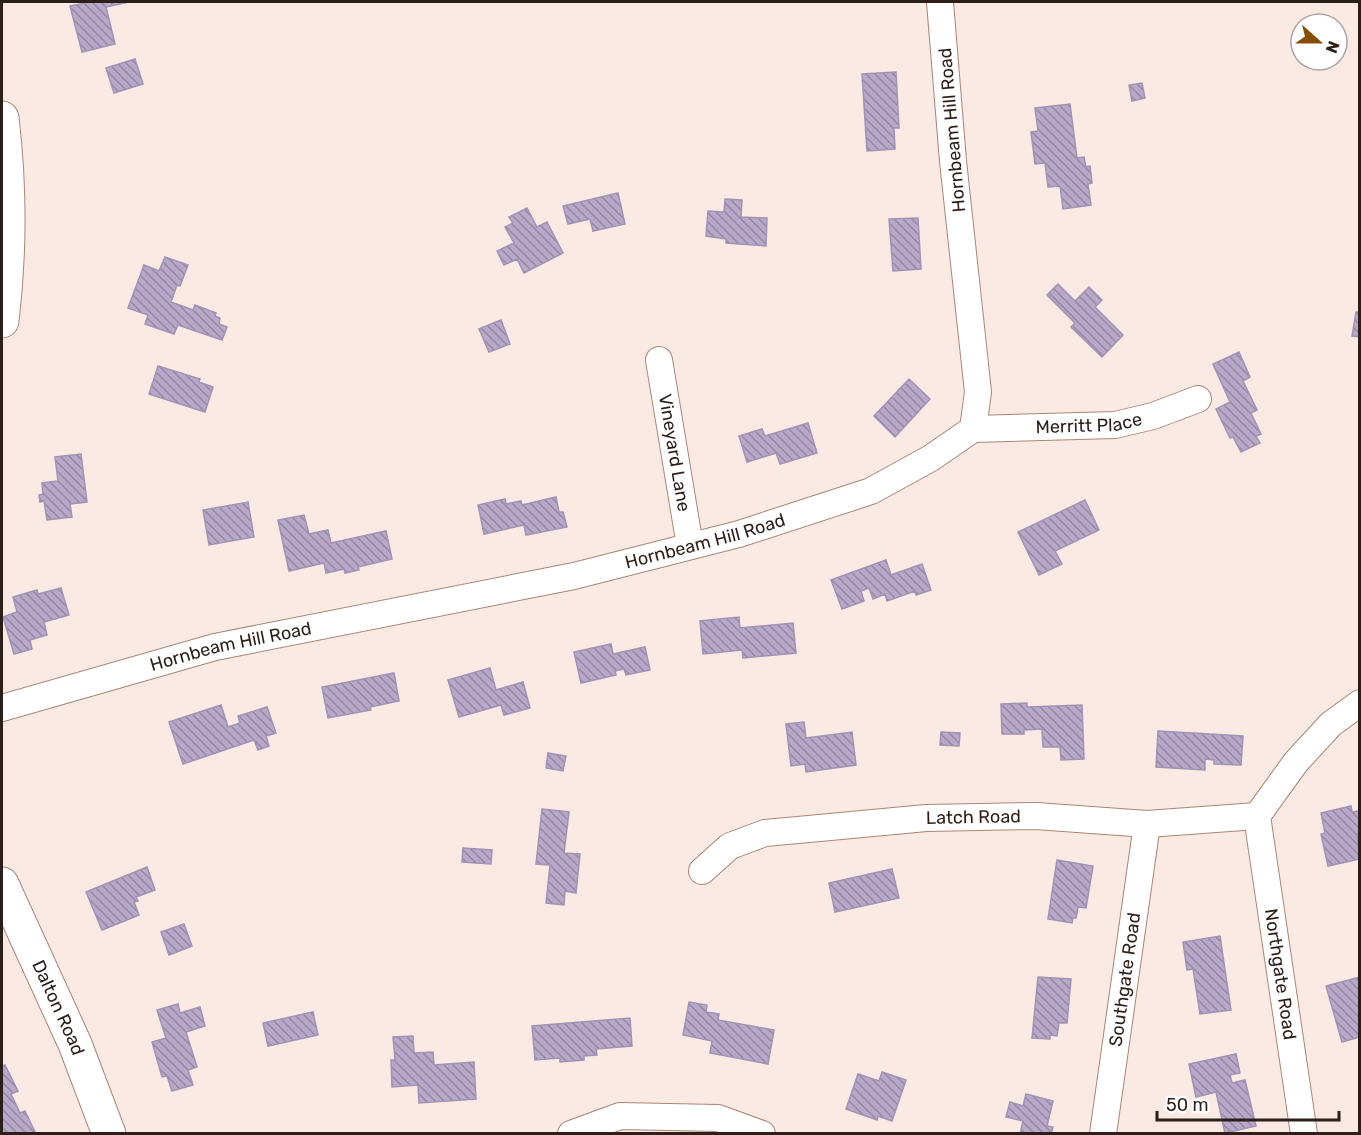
<svg xmlns="http://www.w3.org/2000/svg" width="1361" height="1135" font-family="Rubik,sans-serif">
  <style>
    .building { fill: url(#building-back-hatch); stroke: #a193b3; stroke-width: 1.5 }
    .lines { fill: none; stroke-linecap: round; stroke-linejoin: round }
    .minor-casing { stroke: #a98677; stroke-width: 28 }
    .tertiary-casing { stroke: #a98677; stroke-width: 35 }
    .minor { stroke: #fff; stroke-width: 26 }
    .tertiary { stroke: #fff; stroke-width: 33 }
    .labels { text-anchor: middle; stroke-width: 6; stroke-linejoin: round; paint-order: stroke }
    .street-label { font-size: 18px; fill: #2c1e18; stroke: #fff }
  </style>
  <defs>
    <pattern id="building-back-hatch" width="6" height="6" patternUnits="userSpaceOnUse" patternTransform="scale(1.5)"><rect width="6" height="6" fill="#b8a9ca"/><path d="M-1 5l2 2M0 0l6 6M5-1l2 2" fill="none" stroke="#9689a3"/></pattern>
  </defs>
  <rect width="100%" height="100%" fill="#faeae3"/>
  <path class="building" d="M90,2H129L106,7L115,44L82,52L70,6Z
    M135,59L143,84L114,93L106,68Z
    M896,72L899,128H894L895,149L867,151L862,74Z
    M1142,83L1145,98L1132,101L1129,85Z
    M1070,104L1077,158L1084,157L1086,167L1090,166L1092,183L1088,184L1091,205L1063,209L1060,186L1048,187L1045,163L1035,164L1031,132L1038,131L1035,108Z
    M618,193L625,224L593,231L590,219L568,224L563,206Z
    M725,199L742,200L741,217L767,218L766,246L726,243V239L706,236L708,211L724,212Z
    M527,208L537,227L547,222L563,253L524,273L517,259L504,265L497,251L514,243L505,227L513,223L509,217Z
    M918,218L921,269L893,271L889,219Z
    M165,257L188,265L180,286L177,285L171,302L193,310L195,305L216,313L215,316L220,318L219,324L227,327L222,340L178,325L174,334L145,324L148,315L128,308L144,265L159,271Z
    M1058,284L1075,301L1089,287L1102,300L1095,307L1123,335L1102,357L1071,327L1075,323L1047,295Z
    M1356,312H1360V337L1352,336Z
    M501,320L510,344L489,352L479,329Z
    M1239,352L1250,377L1243,381L1257,410L1251,413L1261,434L1256,436L1260,443L1241,452L1233,437L1230,438L1216,409L1230,402L1213,364Z
    M158,366L200,379L199,382L213,387L205,412L149,394Z
    M909,379L930,399L895,437L874,416Z
    M808,423L817,453L780,464L776,453L747,462L739,436L762,429L765,436Z
    M81,454L87,502L70,504L72,517L47,520L44,501L40,502L39,495L43,494L42,483L58,481L55,457Z
    M556,497L559,512H563L567,527L526,535L524,525L484,534L478,505L505,499L506,504L521,501L522,505Z
    M1085,500L1099,530L1055,551L1062,564L1039,575L1018,532Z
    M248,502L254,537L209,545L203,510Z
    M304,515L309,534L328,530L331,543L386,531L392,559L358,567L359,570L345,573L344,569L326,573L324,563L289,571L278,520Z
    M886,560L891,575L922,564L931,590L916,595L915,591L887,601L885,594L873,599L869,588L861,591L864,601L842,609L831,580Z
    M61,588L69,615L44,622L47,635L30,640L32,649L14,654L3,617L17,612L13,597L37,590L38,594Z
    M739,617L740,628L793,623L796,653L743,658L742,650L703,654L700,621Z
    M611,644L613,654L645,647L650,670L626,675L624,669L615,671L616,675L581,683L574,652Z
    M490,668L496,690L523,682L530,708L504,715L501,705L459,717L448,680Z
    M394,673L399,701L370,707L371,710L328,718L322,687Z
    M1027,703V707L1082,705L1084,759L1061,760L1060,747H1043L1042,729L1024,730V734H1002L1001,704Z
    M221,705L228,727L240,723L238,716L267,707L276,733L266,736L269,746L258,750L254,740L183,764L169,722Z
    M804,722L806,738L852,732L856,765L806,772L805,764L791,766L786,724Z
    M1158,731L1243,736L1241,765L1214,764V760L1205,759V770L1156,767Z
    M941,732L960,733L959,746L940,745Z
    M548,753L566,756L563,771L546,768Z
    M1351,806L1352,812L1358,811L1360,819V834H1357L1360,859L1328,866L1321,834L1325,833L1321,813Z
    M542,809L569,812L564,853L580,854L576,893L565,891L564,905L546,903L550,865L536,864Z
    M463,848L492,850L491,864L462,862Z
    M1057,860L1093,866L1086,908L1078,907L1076,918H1073L1072,923L1048,919Z
    M147,867L155,890L136,897L138,901L134,902L139,915L102,930L86,892Z
    M892,869L899,898L835,912L829,883Z
    M184,924L192,946L169,955L161,932Z
    M1220,936L1231,1010L1200,1014L1193,969L1187,970L1183,942Z
    M1038,977L1071,979L1067,1023H1059L1057,1036L1050,1035V1039L1032,1038Z
    M1360,977V1037L1342,1042L1326,986Z
    M689,1002L707,1005L706,1012L719,1014L718,1020L774,1030L768,1064L710,1053L712,1041L683,1035Z
    M178,1004L180,1013L200,1007L205,1026L186,1032L197,1067L188,1070L193,1085L172,1091L167,1076L162,1077L152,1042L166,1038L157,1010Z
    M313,1012L318,1035L268,1046L263,1023Z
    M630,1018L632,1046L596,1049L597,1055L584,1056V1060L560,1062V1058L535,1060L532,1026Z
    M413,1036L414,1053L433,1052L434,1065L474,1062L476,1099L419,1103L418,1085L392,1087L391,1060H395L393,1037Z
    M1236,1054L1240,1073L1230,1075L1232,1083L1245,1080L1256,1126L1225,1133L1216,1092L1196,1097L1189,1064Z
    M5,1065L18,1091L11,1094L20,1113L25,1111L36,1134H2V1066Z
    M882,1072L906,1080L892,1121L878,1116L877,1120L846,1109L858,1074L879,1081Z
    M1026,1094L1053,1101L1047,1126L1053,1127L1051,1134H1020L1023,1121L1006,1117L1010,1102L1023,1106Z"/>
  <g class="lines">
    <defs>
      <g id="minor">
        <path id="s1" d="M659,360L690,546"/>
        <path id="s2" d="M973,429L1115,425L1153,416L1198,399"/>
        <path id="s3" d="M2,708L215,647L574,576L739,534L871,491L931,458L973,429L978,392L953,161L940,2"/>
        <path id="s4" d="M1257,816L1304,1134"/>
        <path d="M1257,816L1296,762L1331,724L1360,703"/>
        <path id="s5" d="M702,871L730,846L765,833L809,829L926,818L1036,816L1147,824L1257,816"/>
        <path d="M571,1134L620,1116L718,1118L762,1134"/>
        <path id="s6" d="M1103,1134L1147,824"/>
      </g>
      <g id="tertiary">
        <path d="M2,118C10,185 10,254 2,321"/>
        <path id="s7" d="M2,884L75,1044L109,1134"/>
      </g>
    </defs>
    <use href="#minor" class="minor-casing"/>
    <use href="#tertiary" class="tertiary-casing"/>
    <use href="#minor" class="minor"/>
    <use href="#tertiary" class="tertiary"/>
  </g>
  <g class="labels">
    <g class="street-label">
      <text transform="translate(952 130) rotate(-95)" y="6">Hornbeam Hill Road</text>
      <text dy="6" stroke="none"><textPath href="#s2" startOffset="116">Merritt Place</textPath></text>
      <text dy="6" stroke="none"><textPath href="#s1" startOffset="94">Vineyard Lane</textPath></text>
      <text dy="6" stroke="none"><textPath href="#s3" startOffset="723">Hornbeam Hill Road</textPath></text>
      <text dy="6" stroke="none"><textPath href="#s3" startOffset="237">Hornbeam Hill Road</textPath></text>
      <text dy="6" stroke="none"><textPath href="#s5" startOffset="284">Latch Road</textPath></text>
      <text dy="6" stroke="none"><textPath href="#s4" startOffset="160">Northgate Road</textPath></text>
      <text dy="6" stroke="none"><textPath href="#s6" startOffset="156">Southgate Road</textPath></text>
      <text dy="6" stroke="none"><textPath href="#s7" startOffset="136">Dalton Road</textPath></text>
    </g>
  </g>
  <rect width="1361" height="1135" fill="none" stroke="#2c1e18" stroke-width="6"/>
  <g transform="translate(1319 42) rotate(111)"><circle r="28" fill="#ffffff" stroke="#aba5a3" stroke-width="1.5"/>
  <path d="M0-4.5L10 22L0 15L-10 22Z" fill="#884e05"/>
  <text y="-9" font-size="16" font-weight="bold" text-anchor="middle" fill="#2c1e18">N</text>
  </g>
  <path d="M1157 1111v9h182v-9" fill="none" stroke="#2c1e18" stroke-width="3"/>
  <text x="1166" y="1111" font-size="18" fill="#2c1e18" stroke="#ffffff" stroke-width="4.5" paint-order="stroke">50 m</text>
</svg>
